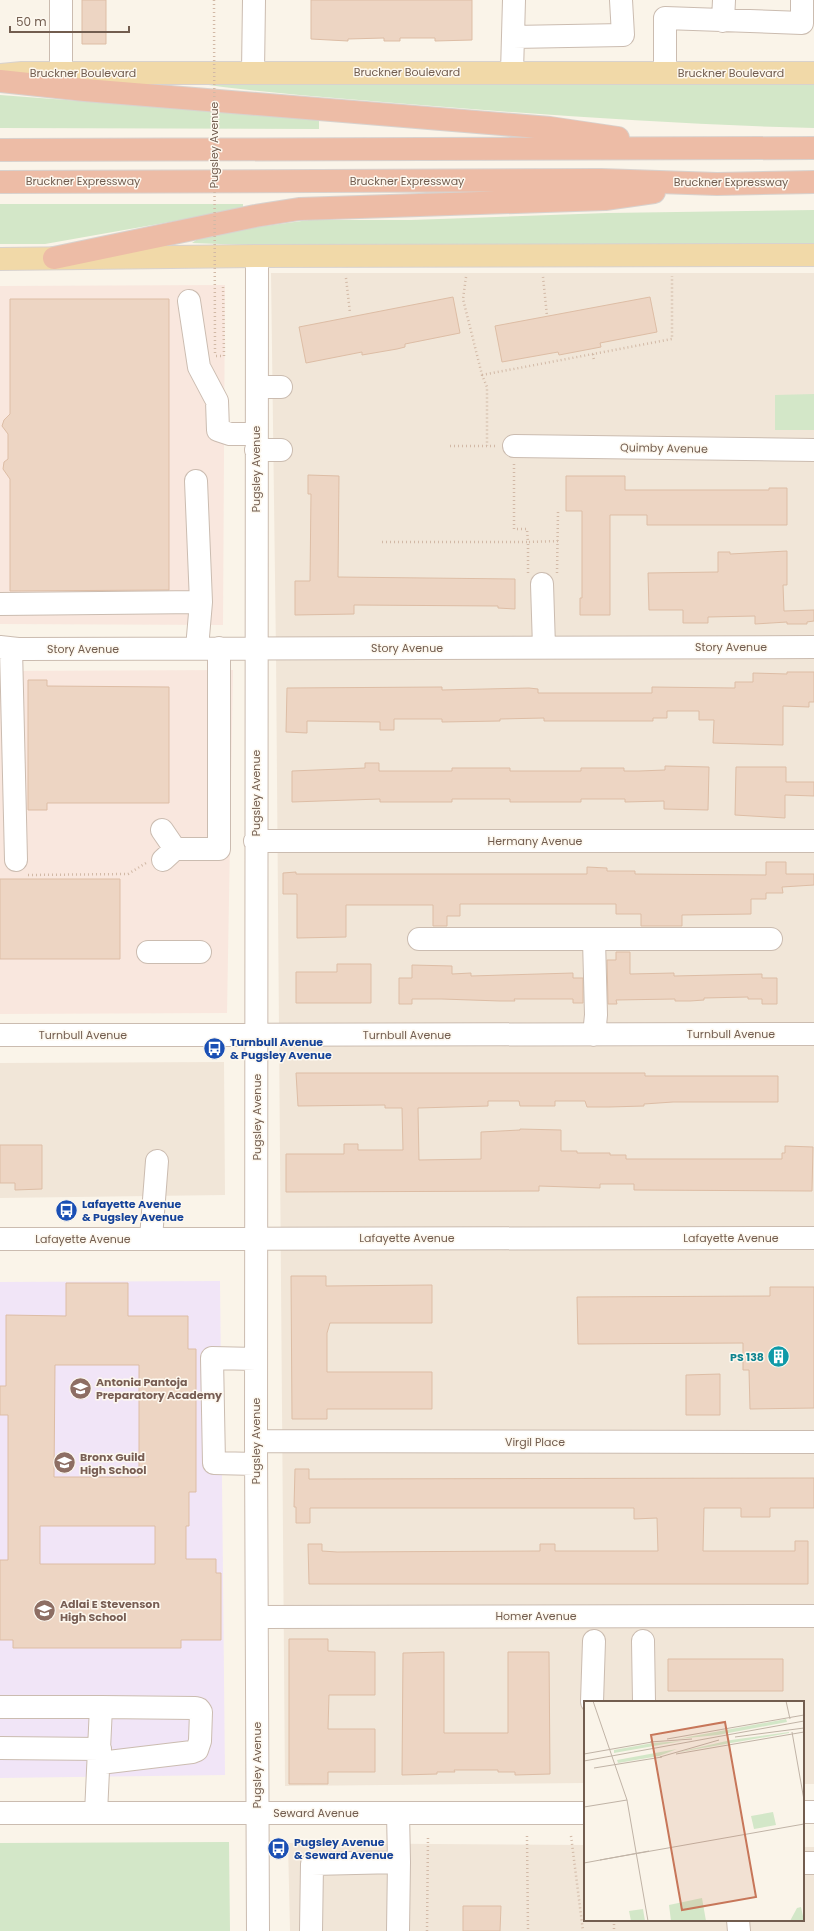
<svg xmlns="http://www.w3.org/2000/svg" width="814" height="1931" font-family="Poppins,sans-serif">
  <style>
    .residential { fill: #f1e6d8 }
    .commercial { fill: #f9e7de }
    .education { fill: #f1e5f7 }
    .green { fill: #d3e7c8 }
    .building { fill: #edd5c3; stroke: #ddbda5; fill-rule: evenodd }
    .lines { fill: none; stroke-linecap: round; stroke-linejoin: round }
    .minor-casing { stroke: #cbbcb0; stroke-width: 24 }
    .major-casing { stroke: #d8d2ce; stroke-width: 24 }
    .highway-casing { stroke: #d8d2ce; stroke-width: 24 }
    .path { stroke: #d2b9a6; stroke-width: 2.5; stroke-dasharray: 1 3; stroke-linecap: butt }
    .minor { stroke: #fff; stroke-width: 22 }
    .major { stroke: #f1d9a8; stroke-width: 22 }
    .highway { stroke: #edbca6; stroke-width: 22 }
    .path-bridge { stroke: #d2b9a6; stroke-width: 2.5; stroke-dasharray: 1 3; stroke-linecap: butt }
    .labels { text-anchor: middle; stroke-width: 3; stroke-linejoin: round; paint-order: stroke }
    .street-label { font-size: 11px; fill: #725d4f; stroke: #fdf8ef }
    .transit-label { font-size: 11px; font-weight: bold; fill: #164399; stroke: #fdf8ef; text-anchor: start }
    .culture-label { font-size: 11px; font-weight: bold; fill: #0d838f; stroke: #fdf8ef; text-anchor: end }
    .education-label { font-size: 11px; font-weight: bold; fill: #785e54; stroke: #fdf8ef; text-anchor: start }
    .inset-road { fill: none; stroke: #c0b3a6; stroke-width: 1 }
    .view { fill: #c77659; fill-opacity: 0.15; stroke: #c77659; stroke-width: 2 }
    .inset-edge { fill: none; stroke: #725d4f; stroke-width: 2 }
  </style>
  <rect width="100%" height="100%" fill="#faf4e9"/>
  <path class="residential" d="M271,273H814V1784H803V1702H585V1783L285,1786L276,652Z
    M224,1062L225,1195L0,1198V1063Z
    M288,1843L585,1845V1920H803V1847H814V1931H290Z"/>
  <path class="commercial" d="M225,285L223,625L0,624V286Z
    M233,670L227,1013L0,1014V671Z"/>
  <path class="education" d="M220,1281L225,1775L0,1778V1282Z"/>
  <path class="green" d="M194,83L814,85V128C691,125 569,117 446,107C362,100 278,95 194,83Z
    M0,95L319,119V129L0,128Z
    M0,204H243V209L45,244H0Z
    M814,210V244L274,246L192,243L205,234L309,220H411L607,213Z
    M814,394V430H775V395Z
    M229,1842L230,1931H0V1843Z"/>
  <path class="building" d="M82,0H106V44H82Z
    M311,0H472V40L435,41V38H400V41H384V38L348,39V41L311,39Z
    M453,297L460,333L405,344V347L397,349L362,355V352L306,363L299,327Z
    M650,297L657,332L600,343L601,347L559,355L558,352L502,362L495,326Z
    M10,299H169V590L10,591V479L3,469L4,462L8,459V434L2,426L4,420L10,414Z
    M308,475L339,476L338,577L515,579V609L498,608V606L354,605V614L295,615V581H310L311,494H308Z
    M566,476H625V490H769V488H787V525H647V515H610V615H580V598H582V511H566Z
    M787,551V585H783L784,611L814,610V621L807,622V624H787V622L755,624V616L708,617V623H683V610H649L648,573L718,572V552H730V554Z
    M787,672H814V702H809V707L783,706V745L713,743L714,720H699V711H667V718H653V721H544V718L500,719V721L442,722V719H394V730H380V722L307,721V733L286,732L287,688L442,687V690L529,688L538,689V693H652V687L735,688V682H753V673L787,674Z
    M28,680H47V686L169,687V803H47V810H28Z
    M365,763H379V771H452V768H510V771H581V768H624V771H639L665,770V766L709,767L708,810L664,809V801L625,802V799H581V802H510V799H452V802H380V799L292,802V771L365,768Z
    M736,767H786V782H814V796L785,795V818L735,815Z
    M766,862H786V874H814V885L782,887L783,893H766V899H751V914L682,915V926H641V914H616V904H460V916H447V926H433V905H346V937L297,938V894H283V873L296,872V874H587V867L607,868V871H635V874L766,875Z
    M0,879H120V959H0Z
    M616,952H630V974L674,973V976L762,974V978H777V1004H762V999H748V997L704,998V1000L690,1001H675V999L616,1000L617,1004H608L607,960H616Z
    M337,964H371V1003H296V972H337Z
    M412,965L452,966V974L471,973V976L573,973V978H583V1003H573V999H514L515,1001H500L442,999H412V1004H399V978H412Z
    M296,1073H645V1076H778V1102H673L644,1104V1106L609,1107H587L585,1101H555V1106H520L519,1101H488V1106L418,1108L419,1160L481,1159V1132L520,1130V1129L561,1130V1151H577V1153H610V1155H626V1159H782V1153H785V1146L813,1147L812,1191L634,1190V1184H600V1188L539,1186V1191L286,1192V1154H344V1144H358V1150H403L402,1108H385V1105L298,1106Z
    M0,1145H42V1189L15,1190V1183H0Z
    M291,1276H326V1286L432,1285V1323H330L327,1333V1372H432V1409H327V1419H292Z
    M66,1283H128V1316H188V1349H196V1492H189V1526H186V1559H216V1573H221V1640H181V1648H13V1640H0V1560H8V1415H0V1386H6V1315L66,1316ZM55,1365H139V1477H54ZM40,1526H155V1564H40Z
    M770,1287H814V1408L750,1409L749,1370H743V1343L578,1344L577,1297L770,1296Z
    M720,1374V1415H686V1375Z
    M295,1469H309V1479L814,1478V1508H770V1517H741V1508H704L703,1551H795V1541H808V1584H309L308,1544H322V1551L337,1552L540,1551V1544H555V1551H658L657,1518L634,1519V1508H310V1523H296V1507H294Z
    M289,1639H328V1651L375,1652V1695H329L328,1729H375V1772H328V1784H289Z
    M444,1652V1733H508V1652H549L550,1774L515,1775V1772H498V1770H454L455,1772H437V1774L402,1775L403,1653Z
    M668,1659H783V1691H668Z
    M463,1906H501L500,1931H463Z"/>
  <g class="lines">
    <defs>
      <path id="minor" d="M723,21L724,0
        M513,37L623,35L621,0
        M253,72L254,0
        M512,72L514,0
        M61,73V0
        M665,73V18L802,23V0
        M257,256L256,1441L258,1931
        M189,301L199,367L217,401L218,430L230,434H256
        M258,387H281
        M514,446L814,450
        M256,450H281
        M196,481L201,602L197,648
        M542,584L544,647
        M0,604L201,602
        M0,647L18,649L814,647
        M11,649L16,860
        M162,830L175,849
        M255,841H814
        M163,860L175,849H219V648
        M419,939H771
        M594,940L596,1015L594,1035
        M148,952H200
        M0,1035L814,1034
        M151,1238L157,1161
        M0,1239L814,1238
        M256,1441L814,1442
        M256,1464L214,1463L212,1358L256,1359
        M257,1617L814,1616
        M643,1641L644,1702
        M592,1702L594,1641
        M0,1707H101
        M0,1748L100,1749
        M803,1812H814
        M0,1813H585
        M96,1813L101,1707L195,1708L199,1709L201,1712L200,1741L197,1750L192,1752L100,1763
        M398,1813L399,1862
        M803,1863H814
        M738,1920L739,1931
        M311,1931L312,1864L399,1862L398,1931"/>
      <path id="major" d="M1,75L22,73H814
        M0,259L257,256L814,255"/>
      <path id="highway" d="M0,81L85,90L550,128L618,138
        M0,150L814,148
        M0,182L601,180L717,184L814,182
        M54,258L255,216L299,209L605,199L654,192"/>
    </defs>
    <use href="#minor" class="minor-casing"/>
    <use href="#major" class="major-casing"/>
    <use href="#highway" class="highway-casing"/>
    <path class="path" d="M466,277L463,299L482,375L487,387V446
      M543,277L547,316
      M346,278L350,313
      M593,354L594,361
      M216,356H224L223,285
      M482,375L672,339V276
      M450,446H496
      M514,464V529H527L528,542L558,541
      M382,542H528V573
      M557,573L558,512
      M28,875L128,874L146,863
      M527,1836L528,1931
      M571,1836L583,1931
      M614,1920V1931
      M427,1931L428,1836"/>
    <use href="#minor" class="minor"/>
    <use href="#major" class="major"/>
    <use href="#highway" class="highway"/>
    <path class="path-bridge" d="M214,0L215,356"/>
  </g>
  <defs>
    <symbol id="bus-disc" viewBox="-11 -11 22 22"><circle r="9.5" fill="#1a4fb4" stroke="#fdf8ef"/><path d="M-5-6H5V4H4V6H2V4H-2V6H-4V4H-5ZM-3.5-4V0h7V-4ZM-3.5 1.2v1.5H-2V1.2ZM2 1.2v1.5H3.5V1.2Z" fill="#fff"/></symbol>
    <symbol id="building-disc" viewBox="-11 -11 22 22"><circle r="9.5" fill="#0f9aa8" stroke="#fdf8ef"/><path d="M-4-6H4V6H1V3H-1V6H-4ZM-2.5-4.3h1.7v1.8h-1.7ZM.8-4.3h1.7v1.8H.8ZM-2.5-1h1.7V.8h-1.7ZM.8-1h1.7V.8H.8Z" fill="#fff"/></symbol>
    <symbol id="school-disc" viewBox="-11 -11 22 22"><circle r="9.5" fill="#8d6e63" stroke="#fdf8ef"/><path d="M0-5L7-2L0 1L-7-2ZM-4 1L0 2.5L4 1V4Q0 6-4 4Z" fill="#fff"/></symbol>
  </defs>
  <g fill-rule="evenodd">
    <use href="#bus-disc" x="202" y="1036" width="25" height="25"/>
    <use href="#bus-disc" x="54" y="1198" width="25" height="25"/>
    <use href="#building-disc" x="766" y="1344" width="25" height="25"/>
    <use href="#school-disc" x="68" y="1376" width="25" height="25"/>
    <use href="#school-disc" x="52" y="1450" width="25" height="25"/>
    <use href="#school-disc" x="32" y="1598" width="25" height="25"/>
    <use href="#bus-disc" x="266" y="1836" width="25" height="25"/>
  </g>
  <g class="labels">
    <g class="street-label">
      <text x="407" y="76">Bruckner Boulevard</text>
      <text x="83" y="77">Bruckner Boulevard</text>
      <text x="731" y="77">Bruckner Boulevard</text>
      <text transform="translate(214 145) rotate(-90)" y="4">Pugsley Avenue</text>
      <text x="83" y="185">Bruckner Expressway</text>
      <text x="407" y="185">Bruckner Expressway</text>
      <text x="731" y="186">Bruckner Expressway</text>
      <text transform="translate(664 448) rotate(1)" y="4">Quimby Avenue</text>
      <text transform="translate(256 469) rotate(-90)" y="4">Pugsley Avenue</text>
      <text x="731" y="651">Story Avenue</text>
      <text x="407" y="652">Story Avenue</text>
      <text x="83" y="653">Story Avenue</text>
      <text transform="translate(256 793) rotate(-90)" y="4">Pugsley Avenue</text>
      <text x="535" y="845">Hermany Avenue</text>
      <text x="731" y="1038">Turnbull Avenue</text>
      <text x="83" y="1039">Turnbull Avenue</text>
      <text x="407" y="1039">Turnbull Avenue</text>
      <text transform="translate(257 1117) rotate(-90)" y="4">Pugsley Avenue</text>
      <text x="407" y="1242">Lafayette Avenue</text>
      <text x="731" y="1242">Lafayette Avenue</text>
      <text x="83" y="1243">Lafayette Avenue</text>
      <text transform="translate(256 1441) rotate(-90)" y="4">Pugsley Avenue</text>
      <text x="535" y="1446">Virgil Place</text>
      <text x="536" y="1620">Homer Avenue</text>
      <text transform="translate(257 1765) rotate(-90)" y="4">Pugsley Avenue</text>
      <text x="316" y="1817">Seward Avenue</text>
    </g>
    <g class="transit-label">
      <text x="230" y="1046">Turnbull Avenue<tspan x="230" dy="13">&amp; Pugsley Avenue</tspan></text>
      <text x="82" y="1208">Lafayette Avenue<tspan x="82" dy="13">&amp; Pugsley Avenue</tspan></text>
      <text x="294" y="1846">Pugsley Avenue<tspan x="294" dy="13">&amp; Seward Avenue</tspan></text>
    </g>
    <g class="culture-label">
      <text x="764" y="1361">PS 138</text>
    </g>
    <g class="education-label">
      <text x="96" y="1386">Antonia Pantoja<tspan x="96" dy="13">Preparatory Academy</tspan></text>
      <text x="80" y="1461">Bronx Guild<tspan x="80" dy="13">High School</tspan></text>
      <text x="60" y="1608">Adlai E Stevenson<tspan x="60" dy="13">High School</tspan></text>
    </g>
  </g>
  <g transform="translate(584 1701)">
    <rect width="220" height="220" fill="#faf4e9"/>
    <path d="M202,18L203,21L134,34L93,38ZM205,31V32L90,52L147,39ZM98,40L30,52V49L69,42ZM93,48L75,55L34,62L33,59ZM189,111L192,124L170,128L167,115ZM118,197L122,220H87L85,204ZM217,206L220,220H206L213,207ZM59,208L61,220H47L45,210Z" fill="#d3e7c8"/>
    <path class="inset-road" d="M9,0L43,99L64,220M202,0L206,18M208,31L220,99M151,36L220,27M83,38L220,14M66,41L108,38M0,53L68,41M92,53L220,31M76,56L135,39M0,60L220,20M10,67L78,56M0,106L43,99M16,159L220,123M0,162L65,150"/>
    <path class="view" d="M141,21L172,196L98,209L67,34Z"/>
    <rect width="220" height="220" class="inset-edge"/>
  </g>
  <path d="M10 26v6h119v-6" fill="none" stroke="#725d4f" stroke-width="2"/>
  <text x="16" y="26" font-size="12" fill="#725d4f" stroke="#fdf8ef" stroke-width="3" paint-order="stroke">50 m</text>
</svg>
